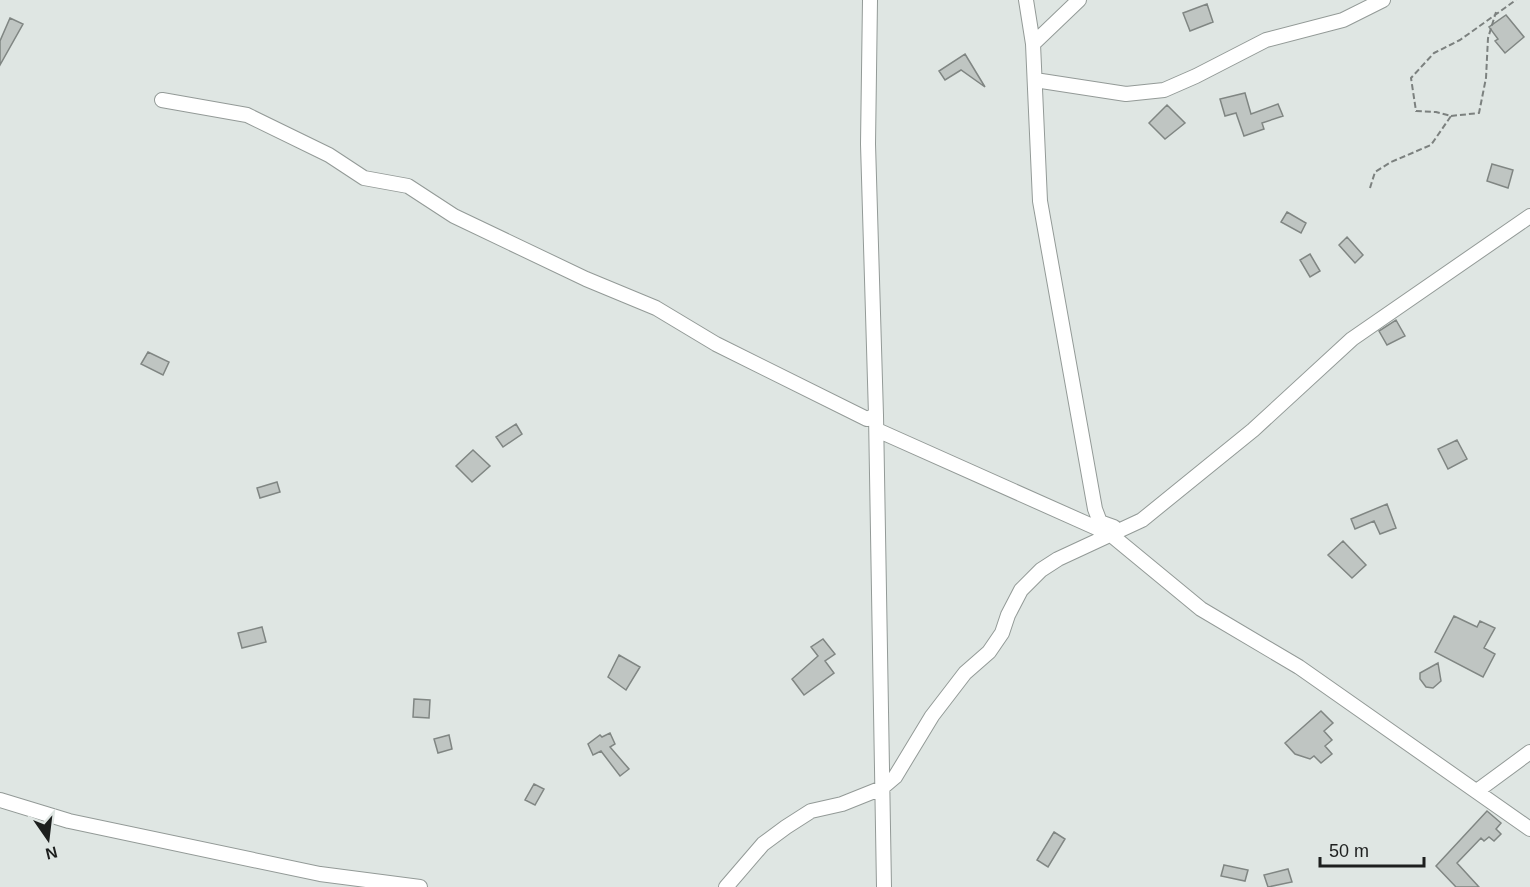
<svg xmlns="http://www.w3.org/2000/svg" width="1530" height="887" font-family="Helvetica,sans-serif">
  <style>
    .building { fill: #bfc5c2; stroke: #808683; stroke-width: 1.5 }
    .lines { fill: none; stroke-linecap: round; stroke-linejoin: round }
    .minor-casing { stroke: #939a97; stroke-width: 16 }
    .path { stroke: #7c817f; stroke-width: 2; stroke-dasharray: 6 3; stroke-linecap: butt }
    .minor { stroke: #fff; stroke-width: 14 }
  </style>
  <rect width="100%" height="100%" fill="#dfe6e3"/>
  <path class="building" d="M1207,4L1213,22L1190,31L1183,13Z
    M1506,15L1524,37L1505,53L1495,41L1498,39L1489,27Z
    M10,18L23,24L0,65V41Z
    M965,54L985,87L961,70L945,80L939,71Z
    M1245,93L1251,114L1278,104L1283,116L1262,123L1264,129L1244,136L1236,113L1225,116L1220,99Z
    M1167,105L1185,123L1165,139L1149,123Z
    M1492,164L1513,170L1508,188L1487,181Z
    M1287,212L1306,223L1301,233L1281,222Z
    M1347,237L1363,255L1355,263L1339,245Z
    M1310,254L1320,271L1310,277L1300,260Z
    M1396,320L1405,336L1387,345L1379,331Z
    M148,352L169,362L163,375L141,364Z
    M516,424L522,434L503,447L496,437Z
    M1457,440L1467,459L1448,469L1438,449Z
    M473,450L490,466L472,482L456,466Z
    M277,482L280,492L260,498L257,488Z
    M1387,504L1396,528L1380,534L1374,521L1355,529L1351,519Z
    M1343,541L1366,565L1352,578L1328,555Z
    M1454,616L1477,627L1480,621L1495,628L1484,648L1495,654L1483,677L1435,652Z
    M262,627L266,642L242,648L238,633Z
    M823,639L835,654L825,661L834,673L804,695L792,679L818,656L811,647Z
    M619,655L640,667L626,690L608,677Z
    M1438,663L1441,681L1433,688L1426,687L1420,679V673Z
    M414,699L430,700L429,718L413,717Z
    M1321,711L1333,723L1324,731L1332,740L1325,746L1332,754L1321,763L1314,756L1310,759L1295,754L1285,743Z
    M610,733L615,744L610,747L629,769L620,776L601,751L593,755L588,744L600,735L602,737Z
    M449,735L452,749L438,753L434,739Z
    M534,784L544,789L535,805L525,800Z
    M1487,811L1501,823L1496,829L1501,834L1494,841L1489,837L1484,841L1481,838L1457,863L1479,887H1456L1436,866Z
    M1054,832L1065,839L1048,867L1037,860Z
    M1224,865L1248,870L1245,881L1221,876Z
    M1288,869L1292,882L1268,887L1264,875Z"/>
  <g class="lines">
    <defs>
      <path id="minor" d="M870,0L868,144L876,415L884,887
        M1026,0L1033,44L1040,201L1095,509L1100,522L1114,527
        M1033,44L1079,0
        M1035,80L1126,94L1164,90L1196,76L1266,40L1343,20L1383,0
        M162,100L247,115L329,155L364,178L408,186L454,216L586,279L656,308L716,344L867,419L876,415
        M877,430L1110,534L1201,609L1299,667L1530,829
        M1477,791L1530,752
        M0,800L69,821L320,874L420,887
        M726,887L763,844L786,827L811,811L842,804L882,788L895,777L932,716L965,673L989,652L1002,633L1008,615L1021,590L1041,570L1058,559L1142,520L1253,430L1352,339L1530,216"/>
    </defs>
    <use href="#minor" class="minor-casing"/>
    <path class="path" d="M1451,116L1479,113L1486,78L1488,38L1496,12
      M1370,188L1375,172L1391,162L1431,145L1451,116L1436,112L1416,111L1411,78L1434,53L1460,40L1516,0"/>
    <use href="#minor" class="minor"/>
  </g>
  <g transform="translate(48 839) rotate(166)" stroke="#dfe6e3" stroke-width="4.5" paint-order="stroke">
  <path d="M0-4.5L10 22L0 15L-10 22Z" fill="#1d1f1e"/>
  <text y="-9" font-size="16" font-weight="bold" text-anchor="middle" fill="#1d1f1e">N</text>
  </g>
  <path d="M1320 857v9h104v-9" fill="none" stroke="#1d1f1e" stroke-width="3"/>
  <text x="1329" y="857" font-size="18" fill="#1d1f1e" stroke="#dfe6e3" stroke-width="4.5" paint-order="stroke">50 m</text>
</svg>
